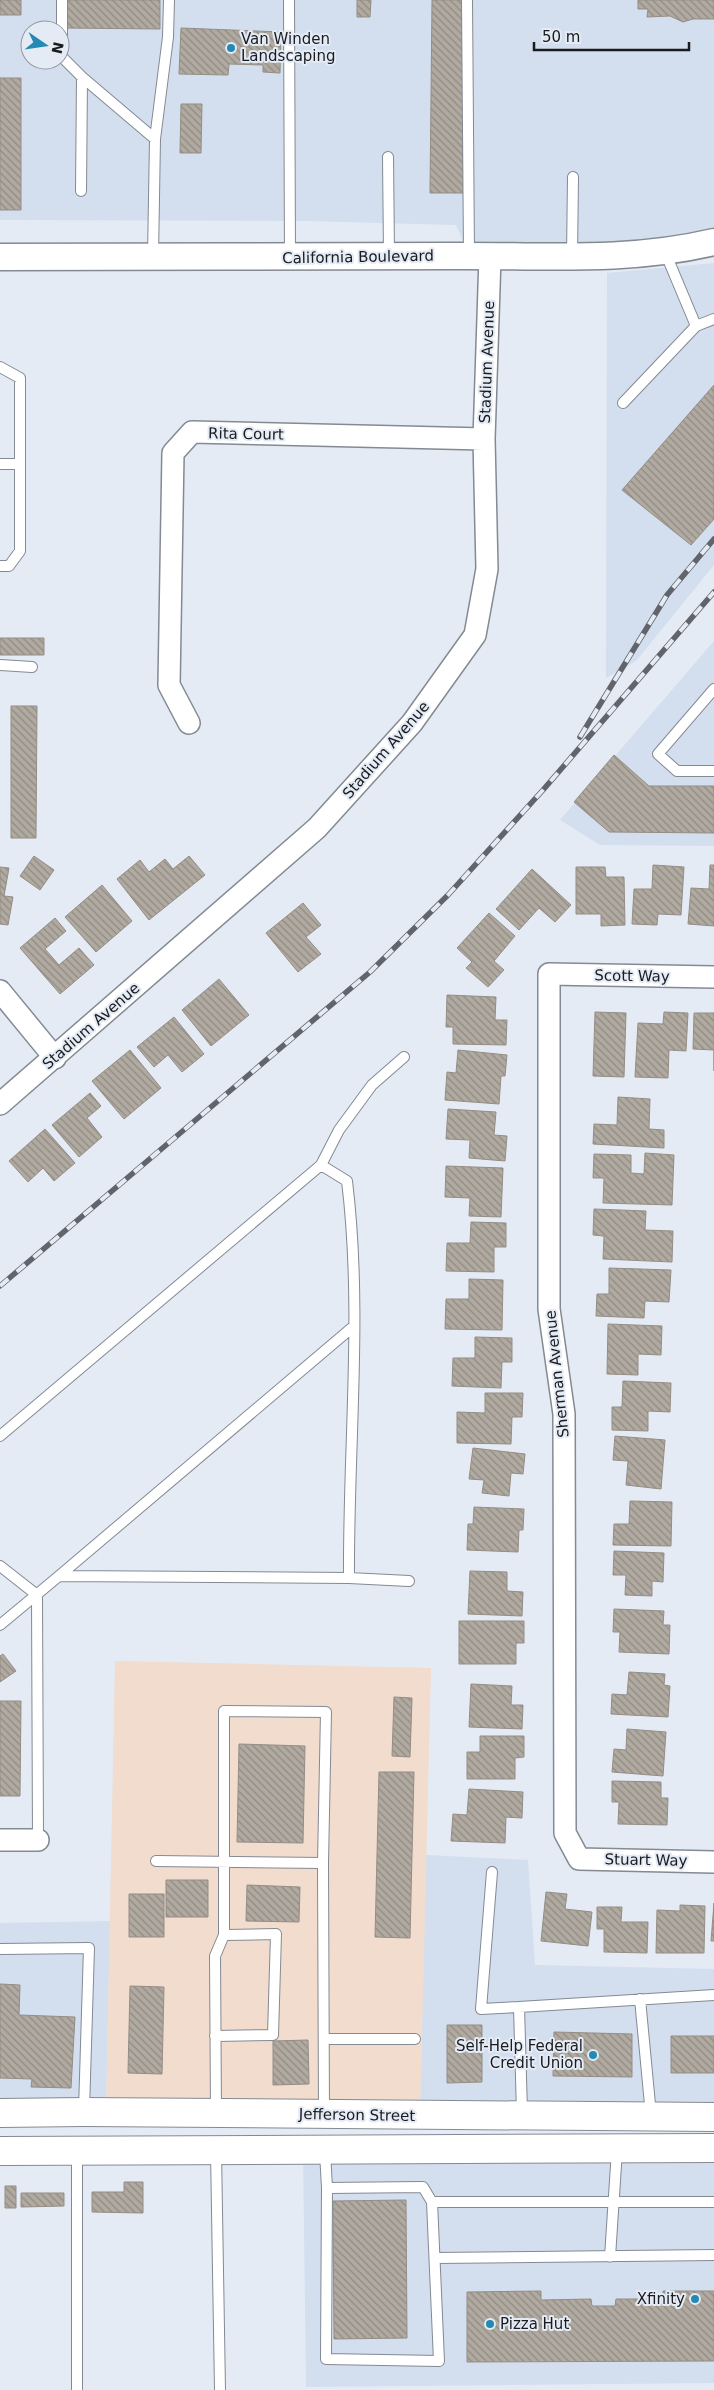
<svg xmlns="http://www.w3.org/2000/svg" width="714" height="2390" font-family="'DejaVu Sans',sans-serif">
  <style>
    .built { fill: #d3deee; fill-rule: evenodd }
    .industrial { fill: #f1dcce }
    .building { fill: url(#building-back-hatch); stroke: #948d85 }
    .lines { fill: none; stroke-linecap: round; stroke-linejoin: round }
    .service-casing { stroke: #848a92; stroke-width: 12 }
    .minor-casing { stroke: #848a92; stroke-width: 24 }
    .tertiary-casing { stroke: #848a92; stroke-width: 29 }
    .secondary-casing { stroke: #848a92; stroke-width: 30 }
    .service { stroke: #fff; stroke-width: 10 }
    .minor { stroke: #fff; stroke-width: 21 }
    .tertiary { stroke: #fff; stroke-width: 26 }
    .secondary { stroke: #fff; stroke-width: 28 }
    .rail-casing { stroke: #61656b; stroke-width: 5.5 }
    .rail { stroke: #e4ebf5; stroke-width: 4; stroke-dasharray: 11; stroke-linecap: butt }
    .poi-dot { fill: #258ab3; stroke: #e4ebf5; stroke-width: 2 }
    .labels { text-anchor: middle; stroke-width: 4; stroke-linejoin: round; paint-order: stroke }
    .poi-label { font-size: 15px; fill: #191b1f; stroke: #e4ebf5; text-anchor: start }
    .street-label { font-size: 15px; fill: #191b1f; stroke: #e4ebf5 }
  </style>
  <defs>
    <pattern id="building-back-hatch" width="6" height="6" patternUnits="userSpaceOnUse" patternTransform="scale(1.25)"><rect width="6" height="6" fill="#b1aaa1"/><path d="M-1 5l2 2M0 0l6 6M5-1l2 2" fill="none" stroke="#8f8a83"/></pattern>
  </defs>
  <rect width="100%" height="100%" fill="#e4ebf5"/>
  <path class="built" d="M0,0H714V242L469,256L456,225L306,221L0,220ZM30,30H60V60H30Z
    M714,263V565L636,661L606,678L607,273Z
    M714,641V846L600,845L560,820Z
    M426,1855L528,1860L535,1965L714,1969V2117L420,2116Z
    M110,1921L106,2112L0,2113V1923Z
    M714,2148V2383L306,2387L303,2149Z"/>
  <path class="industrial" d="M115,1661L431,1668L420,2116L106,2112Z"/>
  <path class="building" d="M0,0H21V15H0Z
    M65,0H160V29L64,28Z
    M357,0H371L370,17H357Z
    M432,0H465L464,193H430Z
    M638,0H714V19H693L683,22L670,16L647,17L648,9H638Z
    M181,28L281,32L280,73L263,72V65L229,64L228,75L179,74Z
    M0,78H21V210H0Z
    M181,104H202L201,153H180Z
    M714,385V519L691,545L622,490Z
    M0,638H44V655H0Z
    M11,706H37L36,838H11Z
    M614,755L649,786H714V833L609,832L574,802Z
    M34,856L54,870L40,890L20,876Z
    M189,856L205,875L149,920L117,879L140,860L149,872L165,859L173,869Z
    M653,865L684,867L681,915L658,914L657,925L632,924L634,889H652Z
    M710,865H714V926L688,924L691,888L709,889Z
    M0,867L9,868L4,896L13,897L8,925L0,924Z
    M576,867H605L606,877H624L625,925L601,926V914H576Z
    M532,869L571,905L555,922L539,908L519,930L496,909Z
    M102,885L132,921L96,952L65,917Z
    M303,903L321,925L306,937L321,954L298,972L266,933Z
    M489,913L515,936L494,961L504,970L488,987L466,968L472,962L457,948Z
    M55,918L66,931L45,949L59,965L79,948L94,965L60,994L20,948Z
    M219,979L249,1015L211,1046L182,1010Z
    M447,995L496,997L495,1020H507L506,1045L453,1044V1027H446Z
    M595,1012L626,1013L624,1077L593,1076Z
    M664,1012L688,1013L686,1051L669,1050L668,1078L635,1077L638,1023L663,1024Z
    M694,1013H714V1071V1050L693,1049Z
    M174,1017L204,1054L182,1072L168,1055L154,1067L137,1047Z
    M130,1050L161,1088L124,1119L92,1081Z
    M458,1050L507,1055L505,1076H501L499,1104L445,1100L447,1072L456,1073Z
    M90,1093L101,1106L87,1118L102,1137L79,1157L52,1125Z
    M618,1097L650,1099L649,1129L664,1130V1148L593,1144L594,1124L617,1125Z
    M448,1109L496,1112L494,1135L507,1136L505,1161L469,1158L470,1140L446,1139Z
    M45,1129L75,1163L54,1181L43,1168L28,1182L9,1161Z
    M645,1153L674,1155L672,1205L603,1203L604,1178H593L594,1154L631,1155V1173L644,1174Z
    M446,1166L503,1168L501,1217L469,1216L470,1198L445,1197Z
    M594,1209L646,1211L645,1230L673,1231L672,1262L603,1259L604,1236L593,1235Z
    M471,1222L506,1223V1247H494V1272L446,1271L447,1243H470Z
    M609,1268L671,1270L669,1302L645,1301L644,1318L596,1316L597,1294H609Z
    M469,1279L503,1280L502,1330L445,1329L446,1299H469Z
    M608,1324L662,1326L661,1355L638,1354V1375L607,1374Z
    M475,1337L512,1338V1362H502L501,1388L452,1386L453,1358H475Z
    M623,1381L671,1383L670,1412L648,1411V1431L612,1430V1407H622Z
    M485,1393H523L522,1417H512L511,1444L457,1443V1412L485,1413Z
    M615,1436L665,1440L661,1489L626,1485L628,1461L613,1460Z
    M473,1448L525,1454L523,1474L511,1473L509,1496L482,1493L484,1480L469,1479Z
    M630,1501L672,1502L671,1546L613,1545L614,1524H629Z
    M474,1507L524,1509L523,1530H519L518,1552L467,1550L468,1524H473Z
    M614,1551L664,1553L663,1582L652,1581V1596L625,1595L626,1575H613Z
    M470,1571L507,1572V1591L523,1592L522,1616L468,1614Z
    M614,1609L664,1611L663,1625H670L669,1654L619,1652L620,1632H613Z
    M459,1621H524V1643H516V1664H459Z
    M3,1654L16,1671L0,1682V1656Z
    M629,1672L665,1674L664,1685L670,1686L668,1717L611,1714L612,1694L627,1695Z
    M471,1684L512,1686L511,1705H523L522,1729L469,1727Z
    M394,1697L412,1698L410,1757L392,1756Z
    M0,1701H21L20,1796H0Z
    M627,1729L666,1732L663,1776L612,1772L614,1749L626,1750Z
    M480,1736H524V1757L515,1758V1779H467V1752H480Z
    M239,1744L305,1746L303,1843L237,1842Z
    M379,1772H414L410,1938L375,1937Z
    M612,1781L661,1782V1798H668L667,1825L618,1824L619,1802H612Z
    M469,1789L523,1792L522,1818L506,1817L505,1843L451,1841L453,1814L467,1815Z
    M166,1880H208V1917H166Z
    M247,1885L300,1887L299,1922L246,1921Z
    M546,1892L567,1894L565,1909L592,1912L588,1946L541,1941Z
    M129,1894H164V1937H129Z
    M714,1903V1941H711Z
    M680,1905L705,1906L704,1953H656L657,1910L680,1911Z
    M597,1907H622L621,1922H648L647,1953L604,1952V1929H597Z
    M0,1984L20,1985L19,2015L75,2017L71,2088L31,2087L32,2079L0,2078Z
    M130,1986L164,1987L162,2074L128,2073Z
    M447,2025H482V2082L447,2083Z
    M554,2032L632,2034V2077L553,2076Z
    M671,2036H714V2073H671Z
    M308,2040L309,2084L273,2085V2041Z
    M124,2182H143V2213L92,2212V2192H124Z
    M5,2186H16V2208H5Z
    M21,2193H64V2206L21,2207Z
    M406,2200L407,2338L334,2339L333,2201Z
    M541,2291V2300L591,2299L592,2306H615L616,2299H663V2291H714V2361L467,2362V2292Z"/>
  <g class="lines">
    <defs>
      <path id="service" d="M62,0V57L82,77L155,139
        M289,0L290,256
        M467,0L469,255
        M388,157L389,255
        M81,191L82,77
        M665,252L696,326
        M153,256L155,139L168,37L169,0
        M572,256L573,177
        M0,367L20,378V551L9,566H0
        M623,403L696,326L714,319
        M0,464H20
        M0,665L32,667
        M714,689L658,754L677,771H714
        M321,1165L339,1130L372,1085L404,1057
        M0,1436L321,1165L347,1181C363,1312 348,1446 349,1578L59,1576L0,1625
        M0,1566L37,1595L38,1840
        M59,1576L354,1326
        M349,1578L409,1581
        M156,1861L323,1863L324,2114
        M492,1872L481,2009L519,2007
        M0,1949L89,1948L84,2110
        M640,1999L651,2115
        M215,2036L273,2035L276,1934L224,1935V1711L326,1712L323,1863
        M325,2039H415
        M216,2112L215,1956L224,1935
        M522,2113L519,2007L714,1995
        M216,2151L220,2390
        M325,2152L327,2188
        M423,2187L432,2202L439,2361L326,2359L327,2188Z
        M432,2202H714
        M610,2257L617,2150
        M435,2258L714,2255
        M77,2390V2153"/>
      <path id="minor" d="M189,723L169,685L173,453L192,432L484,439
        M714,977L549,974V1309L564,1414L565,1833L579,1859L714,1862
        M0,991L55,1058
        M0,1104L317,828L412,723L475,635L487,569L484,439L490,257
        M0,1840H38"/>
      <path id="tertiary" d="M0,257C150,256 300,257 450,256C540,255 625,263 714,242"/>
      <path id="secondary" d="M0,2113L84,2112L714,2117
        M0,2151L714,2148"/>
    </defs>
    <use href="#service" class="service-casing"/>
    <use href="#minor" class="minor-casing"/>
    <use href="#tertiary" class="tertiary-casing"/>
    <use href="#secondary" class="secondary-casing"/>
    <use href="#service" class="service"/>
    <use href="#minor" class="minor"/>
    <use href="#tertiary" class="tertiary"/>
    <use href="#secondary" class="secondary"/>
    <defs>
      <path id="rail" d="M580,737L667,595L714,539
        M0,1286L370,972L448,895L543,790L714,592"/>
    </defs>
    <use href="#rail" class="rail-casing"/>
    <use href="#rail" class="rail"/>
  </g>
  <g class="poi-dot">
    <circle cx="231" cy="48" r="5"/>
    <circle cx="593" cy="2055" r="5"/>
    <circle cx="695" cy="2299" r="5"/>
    <circle cx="490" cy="2324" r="5"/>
  </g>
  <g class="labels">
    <g class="poi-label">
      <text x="241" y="44">Van Winden<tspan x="241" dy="17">Landscaping</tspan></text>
      <text x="583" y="2051" text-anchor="end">Self-Help Federal<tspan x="583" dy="17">Credit Union</tspan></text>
      <text x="685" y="2304" text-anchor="end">Xfinity</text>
      <text x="500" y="2329">Pizza Hut</text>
    </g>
    <g class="street-label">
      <text transform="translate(358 257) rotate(-1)" y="5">California Boulevard</text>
      <text transform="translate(487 362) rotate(-88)" y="5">Stadium Avenue</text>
      <text transform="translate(246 434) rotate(1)" y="5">Rita Court</text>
      <text transform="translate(386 750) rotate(-49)" y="5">Stadium Avenue</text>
      <text transform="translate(632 976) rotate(1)" y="5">Scott Way</text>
      <text transform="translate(91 1026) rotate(-41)" y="5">Stadium Avenue</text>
      <text transform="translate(557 1374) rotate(-96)" y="5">Sherman Avenue</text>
      <text transform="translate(646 1860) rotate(1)" y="5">Stuart Way</text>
      <text transform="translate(357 2115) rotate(1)" y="5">Jefferson Street</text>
    </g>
  </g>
  <g transform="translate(45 45) rotate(103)"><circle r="24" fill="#e4ebf5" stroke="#93989f"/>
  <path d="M0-4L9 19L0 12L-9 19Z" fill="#258ab3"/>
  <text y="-8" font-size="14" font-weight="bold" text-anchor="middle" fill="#191b1f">N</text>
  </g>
  <path d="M534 42v8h155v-8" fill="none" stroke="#191b1f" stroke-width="2.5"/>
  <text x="542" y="42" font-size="15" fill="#191b1f" stroke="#e4ebf5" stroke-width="4" paint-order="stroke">50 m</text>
</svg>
